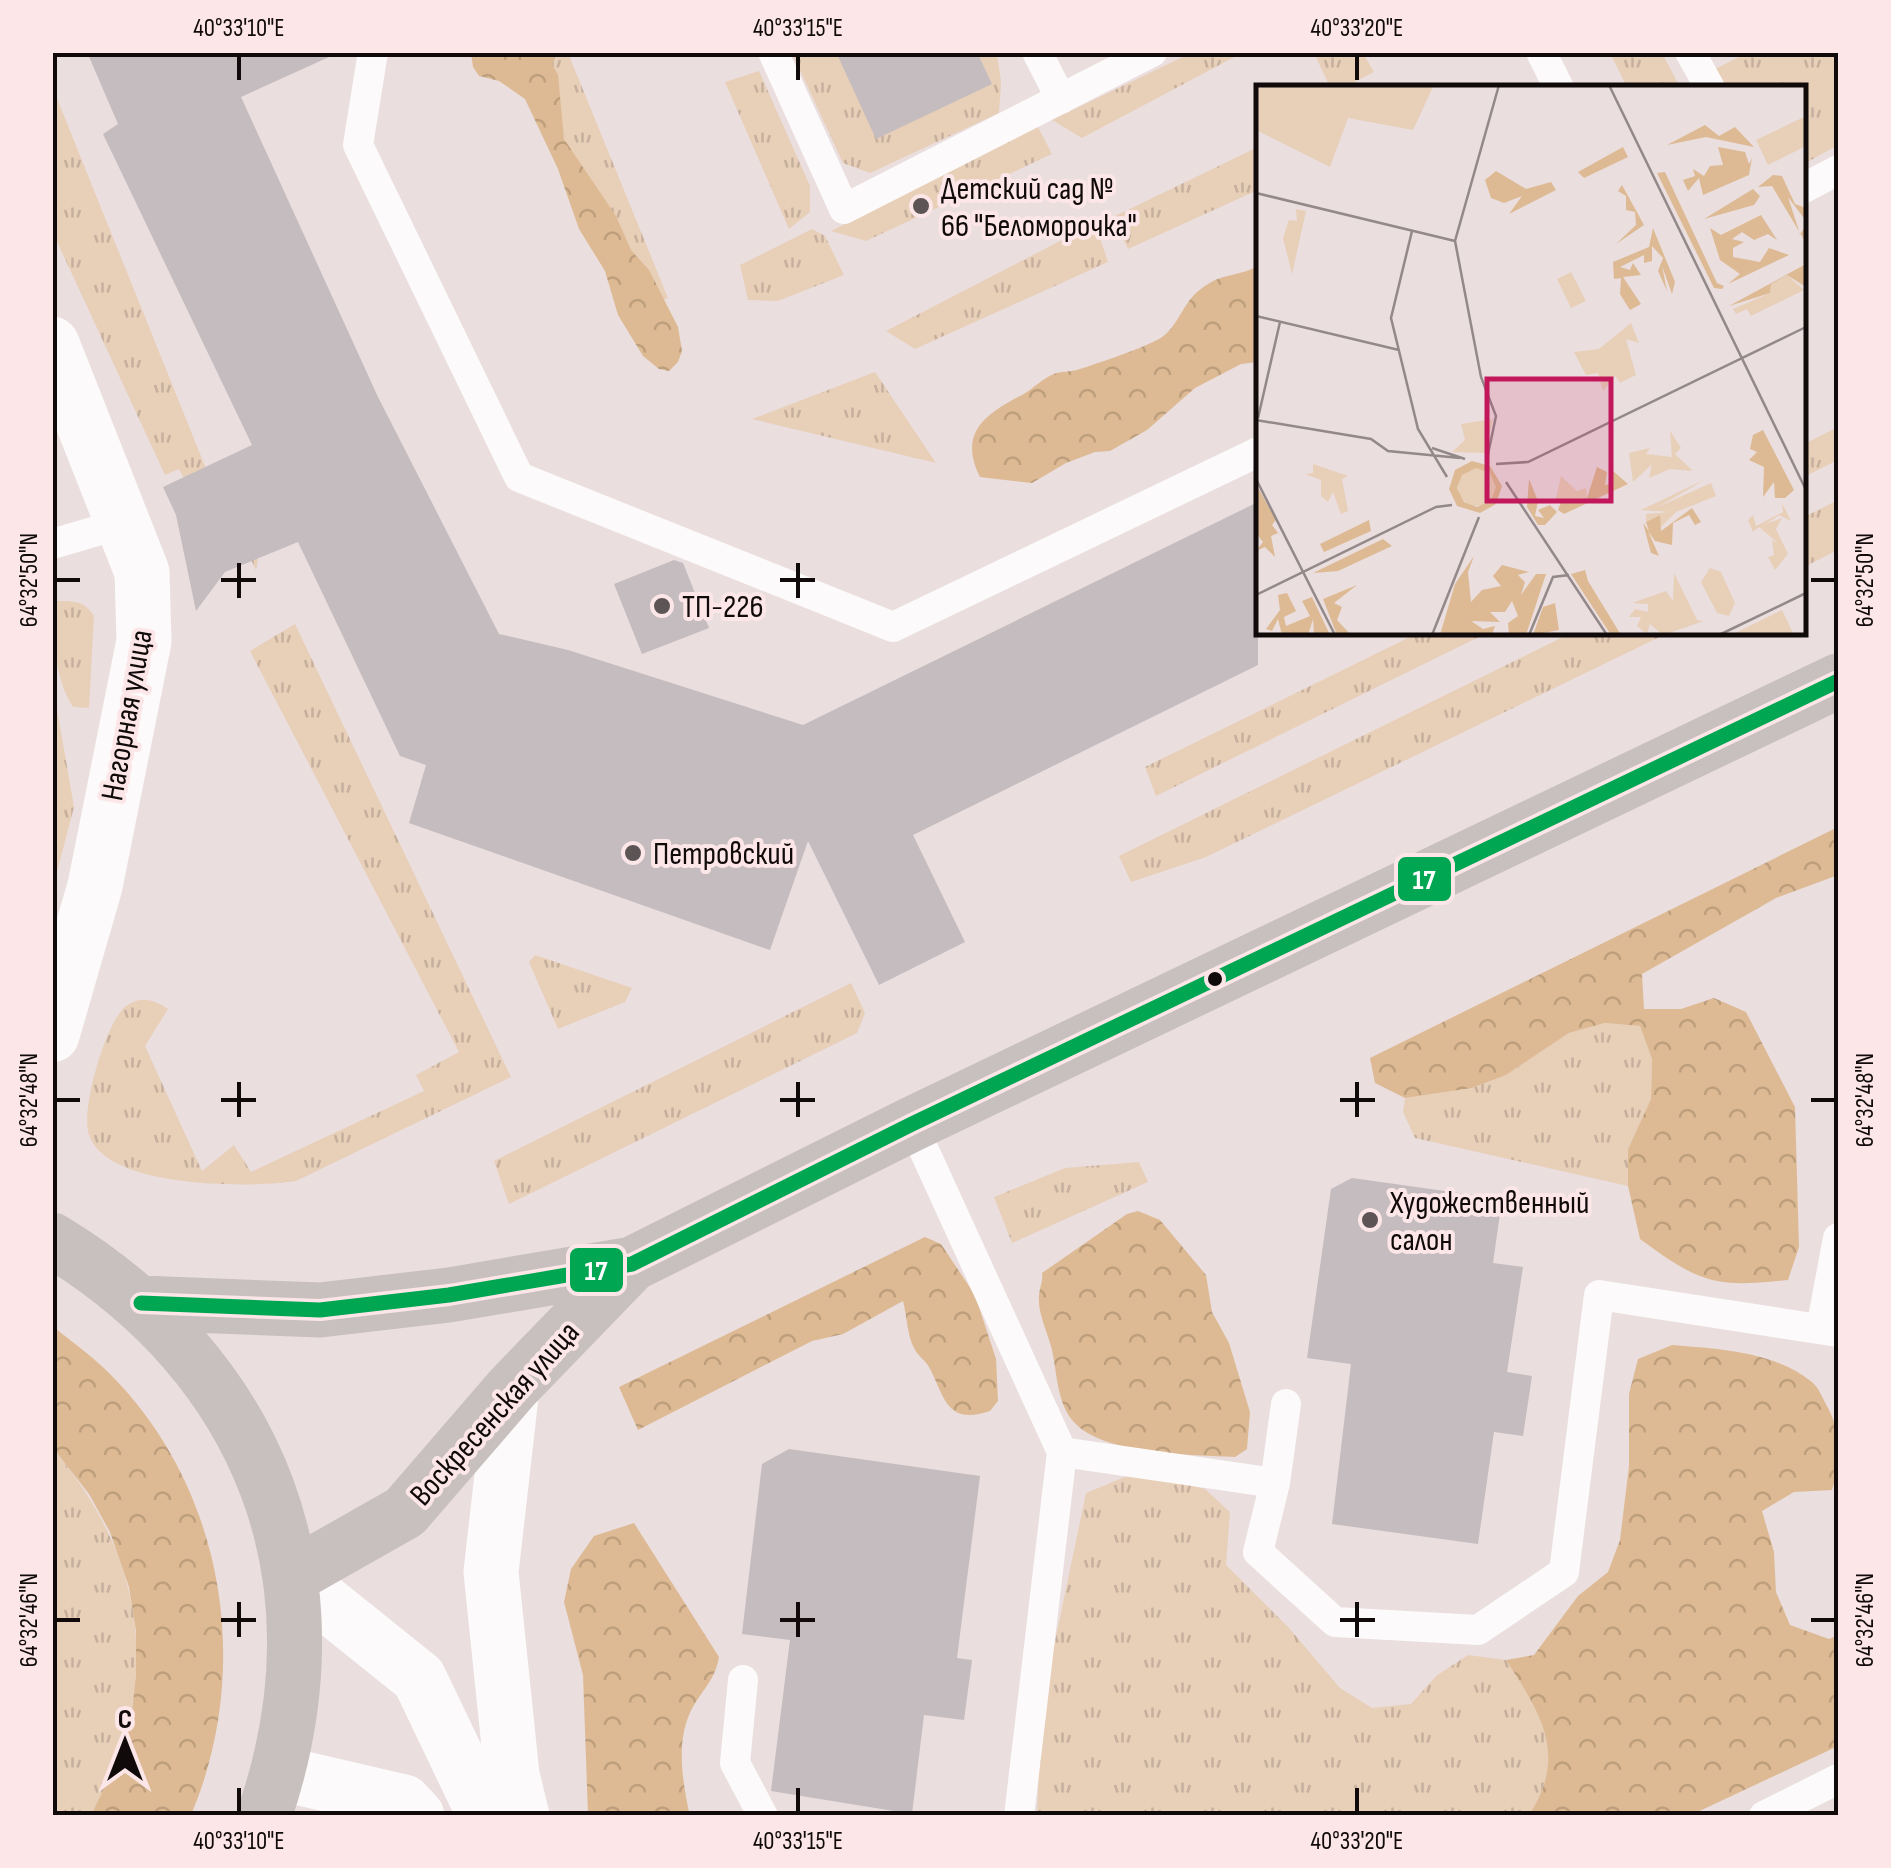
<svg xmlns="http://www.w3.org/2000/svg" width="1891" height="1868" font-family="'Sofia Sans Condensed',sans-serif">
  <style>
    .grass { fill: url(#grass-tufts) }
    .forest { fill: url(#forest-crowns) }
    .building { fill: #c4bcbe }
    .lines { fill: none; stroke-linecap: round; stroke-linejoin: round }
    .service { stroke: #fcfafa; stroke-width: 30 }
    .minor { stroke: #fcfafa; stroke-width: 55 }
    .tertiary { stroke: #fcfafa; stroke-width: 55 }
    .primary { stroke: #c8c0be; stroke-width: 55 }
    .bus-1-casing { stroke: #fce6e8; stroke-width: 22 }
    .bus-1 { stroke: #00a651; stroke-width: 15 }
    .ticks { fill: none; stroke: #100a0a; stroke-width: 4 }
    .poi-dot { fill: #5c5455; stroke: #fce6e8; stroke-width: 4 }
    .bus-dot { fill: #100a0a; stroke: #fce6e8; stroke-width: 4 }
    .labels { text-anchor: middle; stroke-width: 8; stroke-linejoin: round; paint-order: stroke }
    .poi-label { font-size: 32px; fill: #100a0a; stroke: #fce6e8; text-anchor: start }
    .street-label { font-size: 32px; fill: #100a0a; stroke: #fce6e8 }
    .inset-road { fill: none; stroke: #93898a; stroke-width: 2.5 }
    .view { fill: #c2185b; fill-opacity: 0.15; stroke: #c2185b; stroke-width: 5 }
    .inset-edge { fill: none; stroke: #100a0a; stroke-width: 5 }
    .line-badge { stroke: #fce6e8; stroke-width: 4 }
    .badge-label { font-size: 28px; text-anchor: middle; font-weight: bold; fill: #fff }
    .neatline { fill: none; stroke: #100a0a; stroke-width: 4 }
    .ticks-label { font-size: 25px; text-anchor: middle; fill: #100a0a }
  </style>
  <defs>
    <pattern id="grass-tufts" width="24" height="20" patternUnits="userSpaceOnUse" patternTransform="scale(2.5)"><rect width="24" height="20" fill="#e8cfb8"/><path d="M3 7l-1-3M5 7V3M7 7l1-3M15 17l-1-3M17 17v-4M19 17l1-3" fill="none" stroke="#c6b09d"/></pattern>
    <pattern id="forest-crowns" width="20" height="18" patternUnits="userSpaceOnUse" patternTransform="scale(2.5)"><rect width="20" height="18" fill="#ddba93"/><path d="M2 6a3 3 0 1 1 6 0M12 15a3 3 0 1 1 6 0" fill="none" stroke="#bd9f7d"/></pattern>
  </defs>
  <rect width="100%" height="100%" fill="#eadedf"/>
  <path class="grass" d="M527,53H568L668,298L639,310Z
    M792,53H836L992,84L977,53H997L1001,82L999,113L870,173L843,163Z
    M1191,53H1242L1082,138L1052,120Z
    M1314,53H1363L1374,72L1344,87H1330Z
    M1610,53H1662L1680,87H1627Z
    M1747,53H1838V145L1804,164V88L1722,87L1713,70Z
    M759,71L810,186V212L789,229L725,82Z
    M52,86L209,476L261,542L256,570L217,491L196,502L179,469L165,475L53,233Z
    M1038,127L1052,154L866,241L831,231Z
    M1258,147V190L1128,249L1113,217Z
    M1095,223L1108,262L915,349L886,331Z
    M812,229L825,236L844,275L778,301L748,300L740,265Z
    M875,372L936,463L752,419Z
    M1838,427V460L1804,477V444Z
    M1838,500V550L1804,567V517Z
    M52,601C71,601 84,599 94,616L89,708L73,707C55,680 52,633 52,601Z
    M295,624L511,1077L296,1181C250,1188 107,1189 89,1135C80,1110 106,1021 126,1006C141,995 155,1000 168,1009L145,1046L202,1171L234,1145L251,1172L424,1091L416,1075L459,1052L250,651Z
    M1418,633H1487L1156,796L1145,767Z
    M1571,633H1668L1206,857L1131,882L1119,856Z
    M53,686L74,807L53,887H52Z
    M535,955L632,988L625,1002L558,1029L529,962Z
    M851,983L865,1013L857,1033L509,1204L494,1161Z
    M1605,1023L1640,1026L1652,1059L1651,1099L1628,1149V1186L1415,1138L1403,1112L1405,1098L1472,1088L1506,1075L1569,1033Z
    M1139,1162L1148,1182L1012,1243L994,1197L1065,1168Z
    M52,1448C148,1559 164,1687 91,1815H53Z
    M1127,1476L1166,1479L1205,1489L1230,1512L1226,1565L1289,1628L1340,1688L1372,1708L1411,1704L1436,1676L1468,1655L1506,1660C1541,1714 1568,1755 1529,1815L1037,1816L1042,1682L1054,1646L1086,1493Z"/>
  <path class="forest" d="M471,53H557L552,64L558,75L564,139L616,216L631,250L649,270L678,327L682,351L678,362L669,371L659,369L643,356L618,315L605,271L579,229L558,169L525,99L499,81L479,76L473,67Z
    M1258,266V362L1241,364L1195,388L1147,430L1110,451L1095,452L1066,463L1032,483L980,477C958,433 985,414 1022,395C1033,389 1043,378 1054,374C1061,371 1070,372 1077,370C1104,361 1130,353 1157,340C1176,331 1181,307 1196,293C1221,271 1233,279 1258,266Z
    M1838,827V875L1776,898L1642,974L1644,1009H1681L1714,998L1746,1012L1795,1107L1799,1247L1788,1280C1714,1288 1700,1283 1640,1239L1628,1186V1149L1651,1099L1652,1059L1640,1026L1605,1023L1569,1033L1506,1075L1472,1088L1405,1098L1375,1083L1370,1058Z
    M1138,1211L1160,1220L1206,1275L1212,1312L1229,1343L1250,1412L1247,1449L1235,1457C1193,1455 1101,1455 1073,1421C1058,1404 1057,1376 1053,1355C1050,1336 1037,1315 1039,1295C1040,1286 1043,1282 1042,1273L1127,1214Z
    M925,1237L941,1244L975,1295L996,1359L998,1401L990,1411C946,1426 945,1397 929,1367C925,1360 917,1355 914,1348C907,1335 907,1316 903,1301L843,1334L812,1341L638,1430L619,1387Z
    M52,1326C70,1340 89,1354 106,1370C224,1485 254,1666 191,1815H91L118,1761L131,1719L136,1675V1631L129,1587L110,1532L89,1494L53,1448Z
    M1672,1345C1718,1349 1774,1351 1812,1382C1819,1388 1823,1399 1828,1408C1842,1434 1841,1462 1832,1490L1794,1492L1762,1511L1774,1552L1776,1592L1790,1625L1829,1639L1838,1635V1746L1691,1815H1529C1568,1755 1541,1714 1506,1660L1534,1655L1578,1596L1608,1572L1620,1540L1629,1466V1394L1638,1359Z
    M634,1523L719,1657C715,1679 705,1687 694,1705C675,1737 682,1778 689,1812L693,1815H588L583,1675L564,1602L571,1569L594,1536Z"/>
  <path class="building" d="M87,52H340L241,97L378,397L499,634L568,650L803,725L1258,502V665L913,835L965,942L879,985L808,841L770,950L409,823L426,765L400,756L298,542L225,572L196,611L176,515L163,487L252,445L103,134L118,124Z
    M836,52H977L992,84L876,139Z
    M674,560L683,563L709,628L642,654L614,584Z
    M1352,1178L1502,1199L1493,1263L1523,1267L1507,1372L1532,1376L1523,1436L1494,1432L1478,1544L1332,1524L1351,1364L1307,1358L1331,1189Z
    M789,1449L980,1476L957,1658L972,1660L964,1720L924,1715L912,1814L771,1791L790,1640L742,1634L762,1464Z"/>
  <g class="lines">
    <path class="service" d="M373,52L358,145L519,477L893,627L1258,452
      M773,52L844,209L1152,52
      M1037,52L1061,99
      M1541,52L1559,88
      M1690,52L1710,88
      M1804,188L1838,170
      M52,544L124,523
      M912,1124L1062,1452L1019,1816
      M1821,1329L1838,1238
      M1062,1452L1275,1483L1258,1552L1335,1622L1478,1630L1564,1572L1599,1295L1838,1332
      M1275,1483L1286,1404
      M743,1680L735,1763L763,1816
      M1764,1816L1838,1779"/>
    <path class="minor" d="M52,344L142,572L144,641L95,886L52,1035"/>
    <path class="tertiary" d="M512,1388L491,1572L512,1775L522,1816
      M292,1576L419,1678L485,1816
      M279,1773L404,1802L417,1816"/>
    <path class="primary" d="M52,1240C262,1367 345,1582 264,1816
      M141,1303L320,1310L449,1295L632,1264L912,1124L1838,681
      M292,1576L405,1512L512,1388L632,1264"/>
    <defs>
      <path id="bus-1" d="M141,1303L320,1310L449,1295L632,1264L912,1124L1838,681"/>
    </defs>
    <use href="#bus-1" class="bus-1-casing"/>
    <use href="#bus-1" class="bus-1"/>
  </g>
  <path class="ticks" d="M239,55V80M798,55V80M1357,55V80M239,563V598M798,563V598M55,580H80M221,580H256M780,580H815M1811,580H1836M239,1082V1117M798,1082V1117M1357,1082V1117M55,1100H80M221,1100H256M780,1100H815M1340,1100H1375M1811,1100H1836M239,1602V1637M798,1602V1637M1357,1602V1637M55,1620H80M221,1620H256M780,1620H815M1340,1620H1375M1811,1620H1836M239,1788V1813M798,1788V1813M1357,1788V1813"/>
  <g class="poi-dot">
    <circle cx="921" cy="206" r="10"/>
    <circle cx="662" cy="606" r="10"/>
    <circle cx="633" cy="853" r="10"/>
    <circle cx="1370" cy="1220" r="10"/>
  </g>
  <circle class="bus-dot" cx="1215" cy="979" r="9"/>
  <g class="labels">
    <g class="poi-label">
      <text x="941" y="199">Детский сад №<tspan x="941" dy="37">66 "Беломорочка"</tspan></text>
      <text x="682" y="617">ТП-226</text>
      <text x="653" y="864">Петровский</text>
      <text x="1390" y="1213">Художественный<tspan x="1390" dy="37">салон</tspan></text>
    </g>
    <g class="street-label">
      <text transform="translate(126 715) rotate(-80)" y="11">Нагорная улица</text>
      <text transform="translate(494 1413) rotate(-48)" y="11">Воскресенская улица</text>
    </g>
  </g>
  <g transform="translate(1256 85)">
    <rect width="550" height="550" fill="#eadedf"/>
    <path d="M40,124L50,126L36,189L27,153L33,135L41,136ZM531,190L548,205L495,231L491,224L480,229L477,224L514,208L515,199ZM375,238L383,258L370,254L380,290L364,298L359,291L347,306L342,288L330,290L318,267L343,264ZM237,334L229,368L196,367L209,355L205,339ZM414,346L425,363L419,369L437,386L414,384L393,393L396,379L377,397L373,368L394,363L390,369L416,372ZM57,379L92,391L86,394L92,426L85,429L77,407L72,417L65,411V395L49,389L57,388ZM202 402a19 19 0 1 1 38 0a19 19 0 1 1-38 0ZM305,391L321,406L330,403L331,413L299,418ZM450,394L402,422L455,398L460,411L420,427L402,445L404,430L390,437V429L414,427L385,425ZM526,418L535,436L523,430L510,439L526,433L520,444L532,469L519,485L512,472L518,470L516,455L522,458L503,442L497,447L492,435L497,430L500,441L527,427ZM418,488L441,535L448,536L407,550L394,539L391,549L381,541L385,532H373L379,524L392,527V519L376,518L410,506L417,516ZM526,525L538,550H475Z" fill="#e8cfb8"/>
    <path d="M449,40L463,51L479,42L498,62L450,52L411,60ZM367,62L372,72L328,93L322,87ZM462,62L489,67L493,79L496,73L493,90L447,110L443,93L432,106L427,95L439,91L437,84L448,91L454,81L467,80ZM240,86L270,104L295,97L300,105L253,129L266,111L248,118L235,113L229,95ZM409,87L461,198L468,201L466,204L458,203L401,88ZM517,90L526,91L539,119L550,123V136L532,112L544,149L550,141V158L516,101L502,102ZM366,100L388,140L360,159L380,140L379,127L370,125V111L362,106ZM497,104L504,111L498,120L448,134ZM505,130L521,155L512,149L498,155L486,147L476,154L488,157L477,163V172L504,177L513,163L533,170L472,199L484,189L464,175L454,143L465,150ZM397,143L419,197L416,209L406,181L411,206L402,186L407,173L396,161V176L388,178V170L364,182L374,185L377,178L385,190L367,192L385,219L374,225L364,209L365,193L358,194L357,177L393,162ZM550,179V202L531,190L515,199L514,208L473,221ZM507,345L538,405L529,413H519L518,397L507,412L508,382L493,375L501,367L494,364L497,350ZM216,376L234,381L246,401L240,419L224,428L201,421L193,404L199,385ZM220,383L234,388L240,402L235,416L221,422L208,417L201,403L206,390ZM341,382L351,387L349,400L357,398V386L372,399L308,429L302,425L305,417L331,413ZM273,394L282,416L279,431L288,433L282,425L294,420L301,427L289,440H282L271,422ZM0,399L20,435L16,440L33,462L22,448L15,451L19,472L9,462L0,466L7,457L0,448ZM436,423L445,437L439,440L433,430L417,438L416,460L399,456L392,446L403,471L395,468L387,438L393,446L390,437L404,430L405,446ZM113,435L115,446L68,467L64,459ZM127,454L136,461L82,486L57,488ZM218,471L212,487L215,517L226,505L245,501L237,491L246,480L273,487L262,490L269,497L265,510L280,489H290L270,550H253L252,538L262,531L256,516L249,527H234L244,537L215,536L227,544L239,541L236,550H184L199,499ZM329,485L332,496L365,550H355L315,489ZM101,500L78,518L86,522L81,535L95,550H81L67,514ZM31,508L40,526L28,532L30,541L54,531L46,516L56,512L74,550H58L57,534L52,550H26L22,534L16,546L10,544L24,525L22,510ZM299,518L303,545L277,550L287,522Z" fill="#ddba93" fill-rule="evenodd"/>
    <path d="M0,0H178L157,45L92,33L74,82L0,45Z" fill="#e8cfb8"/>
    <path d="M550,31V61L512,80L500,55ZM315,187L330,216L315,223L301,194ZM454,483L465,487L479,518L473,531L461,528L445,497Z" fill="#e8cfb8"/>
    <path class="inset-road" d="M353,0L550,405M0,108L199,156M156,146L135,233L162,344L191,392M0,231L143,265M2,333L24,237M0,335L115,354L132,366L204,373M176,363L209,374M231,374L240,331L225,292L199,156L243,0M240,379L272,377L550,242M0,394L79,550M250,397L351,550M0,510L180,422L196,420M176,550L223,432M273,550L297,492L313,490M463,550L550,508"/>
    <path class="view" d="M231,294H355V416H231Z"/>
    <rect width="550" height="550" class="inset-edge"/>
  </g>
  <g class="line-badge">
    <rect x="1396" y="855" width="57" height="48" rx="10" fill="#00a651"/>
    <rect x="568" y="1246" width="57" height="48" rx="10" fill="#00a651"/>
  </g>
  <g class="badge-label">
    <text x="1424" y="889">17</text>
    <text x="596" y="1280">17</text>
  </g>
  <rect width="1891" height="1868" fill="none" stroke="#fce6e8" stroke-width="110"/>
  <g transform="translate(125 1743)" stroke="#fce6e8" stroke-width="8" paint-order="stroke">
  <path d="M0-8L18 38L0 25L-18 38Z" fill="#100a0a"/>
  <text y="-15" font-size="28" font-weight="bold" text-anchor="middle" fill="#100a0a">С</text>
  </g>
  <rect x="55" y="55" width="1781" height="1758" class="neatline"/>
  <g class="ticks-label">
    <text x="239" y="36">40°33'10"E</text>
    <text x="798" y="36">40°33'15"E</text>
    <text x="1357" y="36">40°33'20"E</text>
    <text transform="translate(28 580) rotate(-90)" y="9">64°32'50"N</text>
    <text transform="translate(1864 580) rotate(-90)" y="9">64°32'50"N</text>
    <text transform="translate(28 1100) rotate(-90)" y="9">64°32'48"N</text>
    <text transform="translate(1864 1100) rotate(-90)" y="9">64°32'48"N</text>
    <text transform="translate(28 1620) rotate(-90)" y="9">64°32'46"N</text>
    <text transform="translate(1864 1620) rotate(-90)" y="9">64°32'46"N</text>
    <text x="239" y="1849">40°33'10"E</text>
    <text x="798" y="1849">40°33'15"E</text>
    <text x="1357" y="1849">40°33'20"E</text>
  </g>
</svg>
